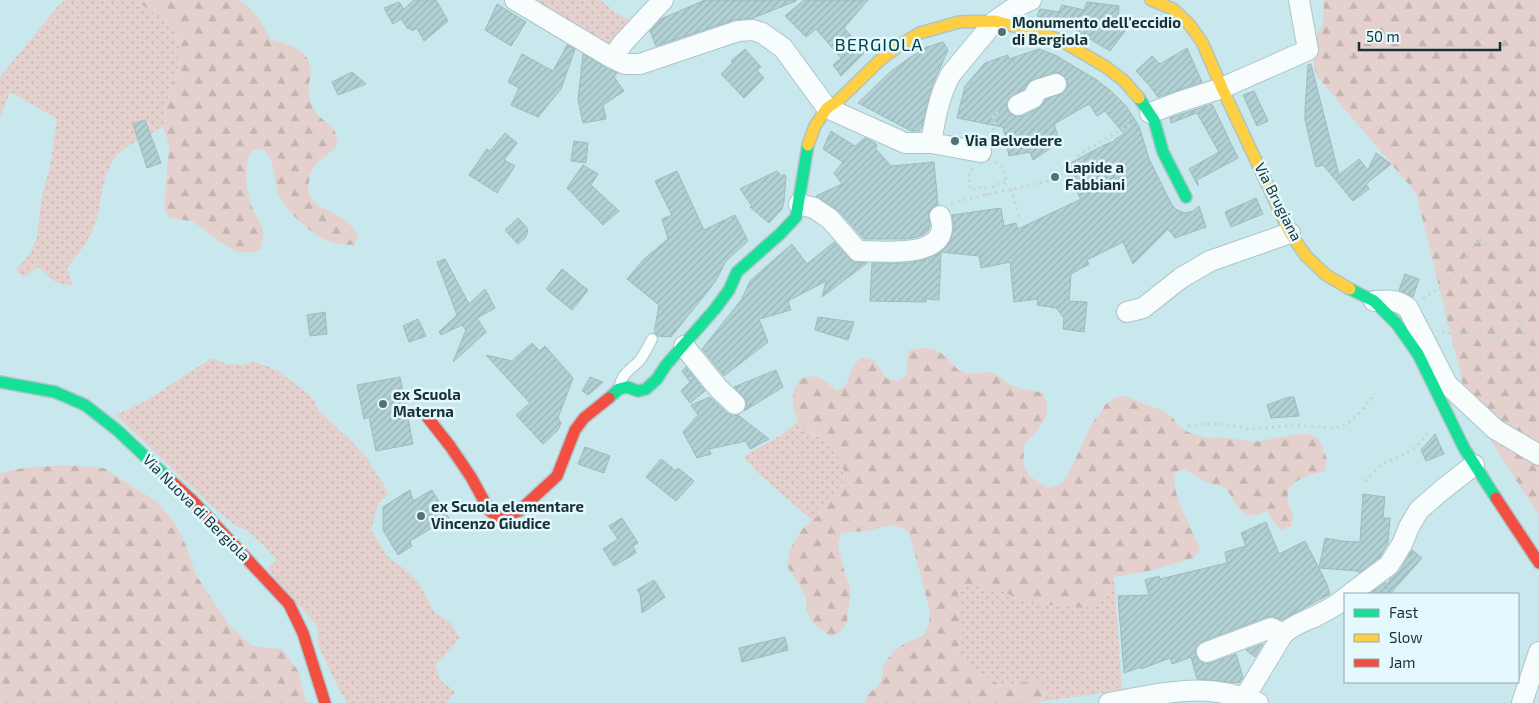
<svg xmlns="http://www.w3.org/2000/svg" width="1539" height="703" font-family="'Exo 2',sans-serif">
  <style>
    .grass { fill: url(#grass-dots) }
    .forest { fill: url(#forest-firs) }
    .building { fill: url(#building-hatch); stroke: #a1b9be; fill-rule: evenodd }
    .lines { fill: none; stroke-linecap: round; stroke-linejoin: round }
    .lane-casing { stroke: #adc5c9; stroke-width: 12 }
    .street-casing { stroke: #adc5c9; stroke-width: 22 }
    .fast-casing { stroke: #adc5c9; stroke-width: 14 }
    .slow-casing { stroke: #adc5c9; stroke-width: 14 }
    .jam-casing { stroke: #adc5c9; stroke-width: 14 }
    .path { stroke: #cad4d5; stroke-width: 3; stroke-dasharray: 2.5 4; stroke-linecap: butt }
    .lane { stroke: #f7fcfc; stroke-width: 10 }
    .street { stroke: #f7fcfc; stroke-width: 20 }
    .fast { stroke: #16e098; stroke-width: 11 }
    .slow { stroke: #ffcf43; stroke-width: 11 }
    .jam { stroke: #f24e42; stroke-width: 11 }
    .poi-dot { fill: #577075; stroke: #e3f9fd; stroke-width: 2 }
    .labels { text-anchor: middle; stroke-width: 5; stroke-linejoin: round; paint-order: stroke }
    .poi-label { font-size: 15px; font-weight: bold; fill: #1a3034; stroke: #e3f9fd; text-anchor: start }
    .street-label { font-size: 15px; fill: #1a3034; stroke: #e3f9fd }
    .quarter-label { font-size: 18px; letter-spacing: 1px; fill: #003e46; stroke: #e3f9fd }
  </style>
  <defs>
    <pattern id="grass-dots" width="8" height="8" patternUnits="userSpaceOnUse" patternTransform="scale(1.25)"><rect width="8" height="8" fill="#e4d1ce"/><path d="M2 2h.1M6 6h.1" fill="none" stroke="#c3b4b2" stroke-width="1.8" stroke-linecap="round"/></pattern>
    <pattern id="forest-firs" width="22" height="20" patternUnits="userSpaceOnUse" patternTransform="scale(1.25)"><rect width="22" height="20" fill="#e4d1ce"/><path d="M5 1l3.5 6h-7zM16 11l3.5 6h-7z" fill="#c3b4b2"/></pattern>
    <pattern id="building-hatch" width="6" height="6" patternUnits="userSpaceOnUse" patternTransform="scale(1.25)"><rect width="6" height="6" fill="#b1d1d5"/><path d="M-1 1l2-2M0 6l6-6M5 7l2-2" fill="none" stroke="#98b4b7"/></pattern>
  </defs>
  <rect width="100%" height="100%" fill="#c9e8ed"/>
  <path class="grass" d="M65,0H135L166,21L174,29L180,50V62L174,84L165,105L163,116V127C149,135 125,145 115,158C101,174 102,205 95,224C90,240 77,255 67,269L73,286L55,282L43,271L37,267L24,278L16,270L30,254L37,237L41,201L50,166L57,119L10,92L0,117V77L58,6Z
    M525,0H600L616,13L634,22L608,50Z
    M210,359H214L227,364L241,365L254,362L267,366L280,372L313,398L318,410L350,440L367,458L389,494L378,504L371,530L388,557L405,569L418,582L435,613L450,622L460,638L435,665L441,681L455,692L446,703H347L334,679L318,645V627L278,582L268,568L277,559L248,531L236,526L208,503L116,415L146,401Z
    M798,421C801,424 803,428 806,430C811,435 820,436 826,441C836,449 846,469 843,482C842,488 818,516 813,521L761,476L743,457L781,435Z
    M1114,577L1122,690L1039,702L1046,693L1031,680L1010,686L1000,685L991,679L971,671L964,663L958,652L962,630L959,619L957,597L962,587L970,585L981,586L1004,592L1014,597L1049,605H1062L1084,608L1106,598Z"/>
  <path class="forest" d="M135,0H239C256,11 261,22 270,39C290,45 315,50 310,78C308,88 308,98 313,108C318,119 332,123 336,134C337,138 337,143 337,146C330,154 320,159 314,167C311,171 309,177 309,182C304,205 327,208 342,218C349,222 353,228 358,235L354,245C325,245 313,234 293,215C286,207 279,199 277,189C273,173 275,162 264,149L253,150C251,153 249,157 248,160C244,174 247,194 252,207C261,226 267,228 260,250L249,253L237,252L218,241L201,227L191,221L169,218L164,208L169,149L167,137L163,127V116L165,105L174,84L180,62V50L174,29L166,21Z
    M1324,0H1539V516L1468,405L1416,193L1316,75L1311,49L1323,23Z
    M920,348C935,348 940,351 951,362C953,364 956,369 959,370C969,377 982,370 993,373C1001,376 1006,383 1013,386C1022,390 1033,390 1043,393C1052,412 1045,421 1033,435C1030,438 1027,441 1025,444C1022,454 1023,470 1031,477C1036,481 1042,484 1048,488L1059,485L1068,475L1092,423L1100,414L1105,405L1114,398L1124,396L1164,411L1172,417L1179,426L1188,432L1199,436L1210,438L1221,437L1254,442L1298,434H1309L1319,439L1327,459L1325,471C1308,476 1283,480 1288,503C1289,507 1292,510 1293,514C1293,517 1292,522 1292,526L1281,530L1273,521L1267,511L1257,515H1246L1238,507L1226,488L1204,481L1184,469L1174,473C1173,499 1190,525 1200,548L1194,558L1149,571L1114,577L1106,598L1096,605L1084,608L1062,605H1049L1025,600L1014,597L1004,592L981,586L970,585L962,587L957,597L959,619L962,630L958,652L964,663L971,671L991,679L1000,685L1010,686L1031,680L1042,682L1046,692L1039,702L1033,703H864L868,694L877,687L882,678L883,666L889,657L896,649L905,643L915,639L925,634L929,623L930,611L909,532C889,520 886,528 866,531C857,532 850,531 841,533L838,545L843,567L850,587V599L847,622L841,631L831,637L812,622L807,612L806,600L802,589L787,566L790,549L803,528L821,513L827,503L843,484L844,471L834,450L827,442L817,435L806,430L798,421L794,411L792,399L795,388L800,379C820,372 822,380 837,391L846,385L854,364L863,357L874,360L887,379L899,381L907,374V363L909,351Z
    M64,465L104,468L157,502L175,523L187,548L196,575L230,626L252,646L282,649L299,672L305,698L308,703H0V473L23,468Z"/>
  <path class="building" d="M414,0H436L448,21L424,41L417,28L412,31L410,28L408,29L401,19L393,24L384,8L399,2L404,9Z
    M705,0H796V1L753,18L734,20L656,46L650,31L661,19Z
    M804,0H868L844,28L865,52L841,76L833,65L841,58L816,29L806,37L785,16Z
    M1087,2L1119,6L1118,20L1128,27L1110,51L1068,26L1037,16L1040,9L1059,12L1062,5L1084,10Z
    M497,4L526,22L511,46L485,30Z
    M943,42L948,50L932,86L922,127L919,131H911L858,103L889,73L909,58L927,47Z
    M567,45L575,49L561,89L538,117L511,105L519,88L508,82L522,54L553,71Z
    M1187,48L1202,82L1158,97L1149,85L1136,71L1152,56L1160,64Z
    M745,49L761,67L757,70L764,78L744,98L721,74L733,62L731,61Z
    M1039,49L1055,55L1097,80L1112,92L1126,106L1139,126L1149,159L1172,205L1177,210L1185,213L1193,211L1199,206L1206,227L1175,238L1168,229L1133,264L1123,242L1087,260L1089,264L1071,274L1069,301L1087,302L1084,332L1063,329L1064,318L1056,308L1037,305L1038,299L1014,302L1010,262L981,268L979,256L941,252L939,300L926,299V302L870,301L872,263H909L923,260L936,255L947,246L950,241L954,227L952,215L1001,208L1004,226L1016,223L1018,229L1081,199L1063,167L1104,145L1115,141L1114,140L1124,134L1105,111L1097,116L1089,104L1054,124L1060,142L1033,160L1030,152L1009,156L1003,127L957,118L965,86L985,63L1008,55L1009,59ZM1053,73H1059L1064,76L1067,80L1068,86L1064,92L1045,100L1039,108L1023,116L1016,117L1011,114L1008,110L1006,104L1009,98L1024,89L1030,81Z
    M583,54L617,73L614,77L624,91L603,105L606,119L583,123L578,100Z
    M1311,64L1339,175L1359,159L1368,170L1376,153L1391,164L1366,184L1369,189L1353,201L1323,165L1316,167L1305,120V110H1307L1305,109L1308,65Z
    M352,72L366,84L338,95L332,82Z
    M1254,91L1268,121L1257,126L1243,95Z
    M1212,104L1238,158L1197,180L1198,186L1189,169L1219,152L1197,113L1171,123L1170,118Z
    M145,120L161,163L147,168L133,124Z
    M831,131L855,146L865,138L875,143L877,146L875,148L891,166L934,162L938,205L932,208L929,213L930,226L928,231L925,234L917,237L906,239H864L839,211L816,196L842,184L834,173L843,162L823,149Z
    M505,133L517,143L504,160L515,166L497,193L469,175L487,149L490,151Z
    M574,141L588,143L586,163L571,161Z
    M583,165L598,174L591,185L619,211L603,225L567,188Z
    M677,171L704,230L735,215L748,241L726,261L715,282L671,337L658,336L654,333L659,305L627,279L644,259L668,239L662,219L672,215L655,181Z
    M777,171L782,177L784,174L786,177L784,201L782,209L769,223L750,207L752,206L740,189Z
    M1256,198L1263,214L1231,227L1225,212Z
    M518,218L528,229L526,237L518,244L505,230Z
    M834,242L853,262L867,263L822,297L826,281L788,301L791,310L759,319L768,342L724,376L702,349L742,299L750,281L792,244L807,264Z
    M445,259L469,304L485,289L495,308L477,318L486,332L453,362L466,330L462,325L441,335L439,332L457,315L437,262Z
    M562,269L588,290L572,310L546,289Z
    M1405,274L1419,279L1413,297L1399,290Z
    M325,312L327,334L310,336L307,315Z
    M818,317L854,322L848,340L815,330Z
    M418,319L426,336L409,342L403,326Z
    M532,343L540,351L545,346L573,378L558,418L561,423L558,430L543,444L516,415L530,403L486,355L512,361Z
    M686,367L705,391L690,403L681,391L690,382L682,371Z
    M776,370L783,387L744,411L747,406L746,400L734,387Z
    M400,377L413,444L376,451L369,417L364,419L357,385Z
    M590,377L603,382L588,395L582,391Z
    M710,397L727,413L733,416L738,415L769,439L750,449L746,441L709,449L711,454L697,458L683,432L698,415L691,405Z
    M1289,397H1294L1299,416L1271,418L1267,405Z
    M1435,434L1444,454L1426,461L1421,450Z
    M585,447L610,456L604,473L578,464Z
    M661,459L676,471L678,468L694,481L676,501L646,477Z
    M410,490L413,501L432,490L449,518L410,541L412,546L398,555L383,530V507Z
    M1363,494L1385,497L1383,518H1390L1388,543L1380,557L1359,573L1357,571L1319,568L1325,538L1341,541L1360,542Z
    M622,518L638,543L633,546L636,553L614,566L603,549L618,539L609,526Z
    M1266,522L1279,554L1305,541L1326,582L1330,594L1282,620L1272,616L1267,617L1203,641L1198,644L1195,650L1196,656L1199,661L1205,664L1211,663L1236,654L1243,677L1239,683L1197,679L1191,657L1172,664L1170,658L1141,669V667L1124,673L1118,596L1149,595L1145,580L1159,576L1160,579L1227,563L1225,552L1246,546L1241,533Z
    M1412,550L1422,558L1390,594H1374L1372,592L1386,582V589L1390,579L1399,572Z
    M654,580L665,597L642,613L640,594L637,590Z
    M785,637L788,650L742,662L739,648Z
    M1263,644L1255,657L1246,650Z"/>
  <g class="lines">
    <defs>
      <path id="lane" d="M620,385C622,373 633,368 640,360C645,353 648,347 652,339"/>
      <path id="street" d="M515,0L612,58L625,64H640L738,31L753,30L762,33L783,48L827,108L905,143H931L981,152
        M612,58L623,43L663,0
        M1018,105L1033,98L1037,90L1056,84
        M1150,113L1179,102L1222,88L1308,50L1299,0
        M931,143C935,119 939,95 951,74L995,21L1014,8L1031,0
        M799,204L814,208L830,219L858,251C878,251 941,259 942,227C942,224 941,219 940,216
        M1374,301C1388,300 1397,299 1408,308L1447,384L1495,429L1539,455
        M1127,312L1143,308L1181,278L1210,261L1290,233
        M684,346L718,388L735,404
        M1350,594L1389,565L1402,544L1409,527L1419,510L1442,490L1474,465
        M1207,652L1271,628L1283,634
        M1245,697L1283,634C1294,624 1306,621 1318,615C1328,610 1337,605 1345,598
        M1109,703C1161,693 1207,681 1258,703
        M1522,703L1539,652"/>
      <path id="fast" d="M1139,98L1154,120L1163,152L1186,197
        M1350,289L1374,301L1396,323L1418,354L1464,448L1496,498
        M0,382L55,392L85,405L117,430L168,478
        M609,398L619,389L627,387L638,391L646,389L657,379L666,365L715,309L729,290L737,272L780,234L796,217L808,145"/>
      <path id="slow" d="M1151,0L1173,9L1189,24L1202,42L1222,88L1290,233L1306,256L1326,275L1350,289
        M808,145L815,126L827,108L839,100L879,61L900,45L920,33L959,22L995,21L1046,35L1062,41L1106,67L1123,80L1139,98"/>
      <path id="jam" d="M428,418L450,446L471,477L489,510L496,516L504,517L519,511L557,476L575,430L584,418L609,398
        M168,478L192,500L289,604L303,633L325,703
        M1496,498L1539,563"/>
    </defs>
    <use href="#lane" class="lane-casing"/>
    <use href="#street" class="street-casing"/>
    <use href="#fast" class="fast-casing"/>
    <use href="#slow" class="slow-casing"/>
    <use href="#jam" class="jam-casing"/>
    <path class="path" d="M990,136L995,126L993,114L1001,112
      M995,162L1002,167L1007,182L993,185L995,193
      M973,168L968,177L971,190L985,186L987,195
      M1011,189L1020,219
      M951,203L1066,177L1076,168L1079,154L1131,124
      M1423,299L1449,281L1479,239L1497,255L1509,294L1539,370
      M1442,331L1461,336L1468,331L1484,338L1499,337L1511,352L1518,374L1531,377L1539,371
      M1188,426L1202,424H1223L1252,429L1295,425L1336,428L1348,423L1361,412L1375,393
      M1365,481L1382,464L1405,454L1417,446L1430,430"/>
    <use href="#lane" class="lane"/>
    <use href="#street" class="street"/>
    <use href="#fast" class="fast"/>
    <use href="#slow" class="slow"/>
    <use href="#jam" class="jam"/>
  </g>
  <g class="poi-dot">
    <circle cx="1002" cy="32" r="5"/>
    <circle cx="955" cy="141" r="5"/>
    <circle cx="1055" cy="177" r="5"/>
    <circle cx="383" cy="404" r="5"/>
    <circle cx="421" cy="516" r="5"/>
  </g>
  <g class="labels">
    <g class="poi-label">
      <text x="1012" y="28">Monumento dell'eccidio<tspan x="1012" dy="17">di Bergiola</tspan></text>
      <text x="965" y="146">Via Belvedere</text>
      <text x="1065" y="173">Lapide a<tspan x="1065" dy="17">Fabbiani</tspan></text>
      <text x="393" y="400">ex Scuola<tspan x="393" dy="17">Materna</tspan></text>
      <text x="431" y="512">ex Scuola elementare<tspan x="431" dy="17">Vincenzo Giudice</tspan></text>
    </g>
    <g class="street-label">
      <text transform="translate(1278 202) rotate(63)" y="5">Via Brugiana</text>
      <text transform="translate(196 508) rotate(45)" y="5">Via Nuova di Bergiola</text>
    </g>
    <g class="quarter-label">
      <text x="879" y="51">BERGIOLA</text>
    </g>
  </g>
  <rect x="1344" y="593" width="175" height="90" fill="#e3f9fd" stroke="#93a9ad"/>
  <rect x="1354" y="609" width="25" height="8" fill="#16e098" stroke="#93a9ad"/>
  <text x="1389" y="618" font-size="15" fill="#1a3034">Fast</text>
  <rect x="1354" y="634" width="25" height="8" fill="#ffcf43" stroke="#93a9ad"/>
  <text x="1389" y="643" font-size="15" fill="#1a3034">Slow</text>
  <rect x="1354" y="659" width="25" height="8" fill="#f24e42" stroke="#93a9ad"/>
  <text x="1389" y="668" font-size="15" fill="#1a3034">Jam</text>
  <path d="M1359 42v8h141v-8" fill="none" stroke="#1a3034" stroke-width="2.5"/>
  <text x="1366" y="42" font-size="15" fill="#1a3034" stroke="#e3f9fd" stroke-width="4" paint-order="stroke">50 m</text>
</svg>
